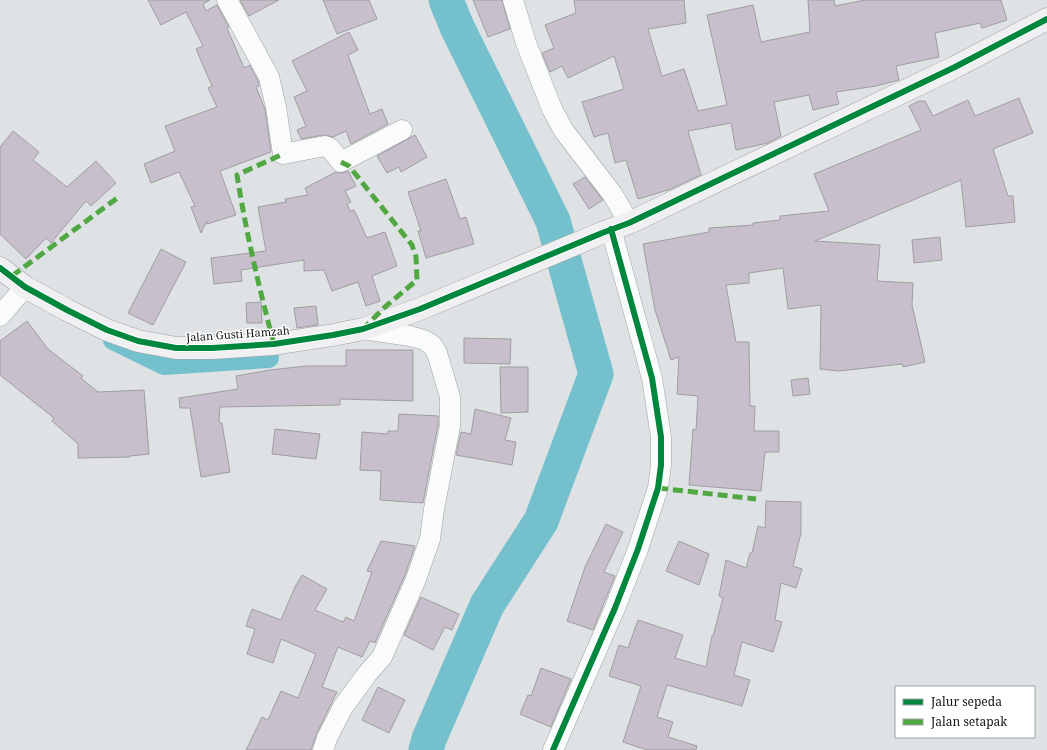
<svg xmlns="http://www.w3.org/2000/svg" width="1047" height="750" font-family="'Noto Serif',serif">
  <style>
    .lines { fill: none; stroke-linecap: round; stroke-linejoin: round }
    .canal { stroke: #74c0cd; stroke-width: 20 }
    .river { stroke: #74c0cd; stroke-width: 35 }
    .building { fill: #c7bfcb; stroke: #9e9ea0 }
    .street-casing { stroke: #9fa1a2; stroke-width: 21 }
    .secondary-casing { stroke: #9fa1a2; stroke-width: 23 }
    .street { stroke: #fafbfb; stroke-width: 20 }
    .secondary { stroke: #f0eff2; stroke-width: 22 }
    .quiet { stroke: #51a842; stroke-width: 5; stroke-dasharray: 10 5; stroke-linecap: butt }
    .cycleway-casing { stroke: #fff; stroke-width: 8 }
    .cycleway { stroke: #00873e; stroke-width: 6 }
    .labels { text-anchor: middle; stroke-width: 3; stroke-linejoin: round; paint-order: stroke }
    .street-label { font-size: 11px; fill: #121415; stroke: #fff }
  </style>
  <rect width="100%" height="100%" fill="#dfe2e4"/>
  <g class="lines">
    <path class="canal" d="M113,340L164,365L269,358"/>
    <path class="river" d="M426,750L429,739L487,605L541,521L596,374L553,221L457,27L446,0"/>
  </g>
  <path class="building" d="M148,0H210L203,4L206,11L217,5L229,27L227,28L244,68L250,65L258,81L259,86L256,87L265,109L271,152L220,171L236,215L207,224V221L201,233L191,207L195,206L179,172L151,183L144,164L175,151L165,126L217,107L208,88L212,86L196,49L203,46L186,12L161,25Z
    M240,0H279L249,16Z
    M323,0H369L377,19L337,34Z
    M473,0H502L510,29L488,37Z
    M574,0H684L686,23L648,29L662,76L684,69L698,111L727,105L707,15L753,5L761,42L810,32L808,0H834L835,6L865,0H1001L1007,20L982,28L980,23L935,33L939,57L896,66L899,80L876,86L836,92L839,104L813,110L809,95L774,102L781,136L768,143L736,150L731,123L688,131L701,175L671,189L638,199L626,160L615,163L608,133L594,137L582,102L624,89L614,56L568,78L562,66L550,72L542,53L554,48L545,25L576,13Z
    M349,32L358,50L348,55L370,114L382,109L388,124L351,144L346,131L333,137L323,135L301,139L297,130L306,126L294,97L307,91L292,61Z
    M1019,98L1033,133L993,149L1008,196H1013L1015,222L966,227L961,180L815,241L880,245L877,281L913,283L912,305L925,362L903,367L902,364L839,371L820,369L821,305L788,309L783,268L749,273V283L726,285L736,342H749L750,406H755L754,431H779V452H765L761,491L689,485L693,429L696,430L698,396L677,394L679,357L671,360L655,310L643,244L709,232V228L753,225V223L780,220V216L829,211L814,174L921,130L909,106L919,101H925L933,116L968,100L975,116Z
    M13,131L39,152L33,160L67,187L96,161L116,183L91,206L86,201L51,243L46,238L26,259L0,234V147Z
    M415,135L427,157L401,172L399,167L387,173L377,156Z
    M348,171L356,186L345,191L351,202L347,204L350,211L354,210L367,238L385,232L397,266L372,276L380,301L366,306L358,282L332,291L324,270L304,271V260L241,270L242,281L214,284L211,258L266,251L258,207L286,202L285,199L308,195L305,188L336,172L342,173Z
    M585,177L603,200L589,209L573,184Z
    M446,179L460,219L466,217L474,244L426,258L418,231H421L408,192Z
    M940,237L942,260L914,263L912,240Z
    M161,249L186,262L153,325L128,313Z
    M261,302L262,323H247L246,303Z
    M316,306L318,325L297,328L294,308Z
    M27,321L48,349L83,376L81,378L98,392L144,390L149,454L130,456V457L78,458V444L52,421L54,418L0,375V341Z
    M464,338L511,339L510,364L464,363Z
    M346,350H413V401L340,399V405L220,407L219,422L222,423L230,472L201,477L190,408H180L179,398L238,389L236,376L270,370L306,366H346Z
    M500,367H528V412L501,413Z
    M808,378L810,394L793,396L791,380Z
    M475,409L511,418L505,440L516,442L512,465L456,455L461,432L471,434Z
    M399,414L438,416V425L423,503L380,500L381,471L360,470L362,432L388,434V431H398Z
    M275,429L320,434L316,459L272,454Z
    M766,501L801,502V533L793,566L802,569L796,588L781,583L775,620L782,622L773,652L742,642L734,675L750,680L742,706L667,685L657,717L673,722L668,737L697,746L696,750H647L623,742L641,686L609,676L619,645L628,648L638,620L683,635L675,658L706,667L712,636H713L723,598L719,596L726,560L746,568L750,553H752L758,526L765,528Z
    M606,524L623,532L604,572L615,576L593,630L567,621L585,567Z
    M381,541L415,546L405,575L375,643L370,641L362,657L338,647L322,687L337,692L317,733L311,750H246L262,717L268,720L281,691L298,698L316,654L281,639L273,663L247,654L255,629L246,626L252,609L281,620L295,587L302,575L327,589L315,610L343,622L346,617L354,621L372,572L367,571Z
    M679,541L709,554L699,585L666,571Z
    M421,597L459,614L452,630L445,627L433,650L404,635Z
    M541,668L571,679L551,727L520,714L528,695L531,696Z
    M378,687L405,700L389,733L362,720Z"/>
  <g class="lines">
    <defs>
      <path id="street" d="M227,0L269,77L276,107L283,154L325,146L330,148L341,162L402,130
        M513,0L526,43L552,109L564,131L613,195L629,223
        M0,316L25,287
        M323,750L327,738L343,707L367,674L382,657L416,579L430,539L434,509L450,426V397L437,353L432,345L424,340L410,336L363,329
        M553,750L615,608L638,549L658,488L661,465V437L652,378L611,229"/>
      <path id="secondary" d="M0,268L25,287L67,310L107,330L138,341L176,348H212L274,344L333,335L363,329L420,309L602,233L629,223L955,67L1047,19"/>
    </defs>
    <use href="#street" class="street-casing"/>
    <use href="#secondary" class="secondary-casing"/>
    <use href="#street" class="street"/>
    <use href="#secondary" class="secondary"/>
    <path class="quiet" d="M341,162L349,166L412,245L416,257L417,280L386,306L366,326
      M12,276L120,196
      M274,344C259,288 246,232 237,175L283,154
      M658,488L756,499"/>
    <defs>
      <path id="cycleway" d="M0,268L25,287L67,310L107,330L138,341L176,348H212L274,344L333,335L363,329L420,309L602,233L629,223L955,67L1047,19
        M553,750L615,608L638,549L658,488L661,465V437L652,378L611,229"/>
    </defs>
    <use href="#cycleway" class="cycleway-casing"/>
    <use href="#cycleway" class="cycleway"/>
  </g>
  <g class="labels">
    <g class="street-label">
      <text transform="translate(238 334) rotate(-4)" y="4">Jalan Gusti Hamzah</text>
    </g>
  </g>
  <rect x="895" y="686" width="140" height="52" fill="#ffffff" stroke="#a0a1a1"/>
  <rect x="903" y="699" width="20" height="6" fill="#00873e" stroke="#a0a1a1"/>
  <text x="931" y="706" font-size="12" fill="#121415">Jalur sepeda</text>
  <rect x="903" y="719" width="20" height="6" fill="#51a842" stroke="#a0a1a1"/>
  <text x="931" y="726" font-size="12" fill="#121415">Jalan setapak</text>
</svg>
